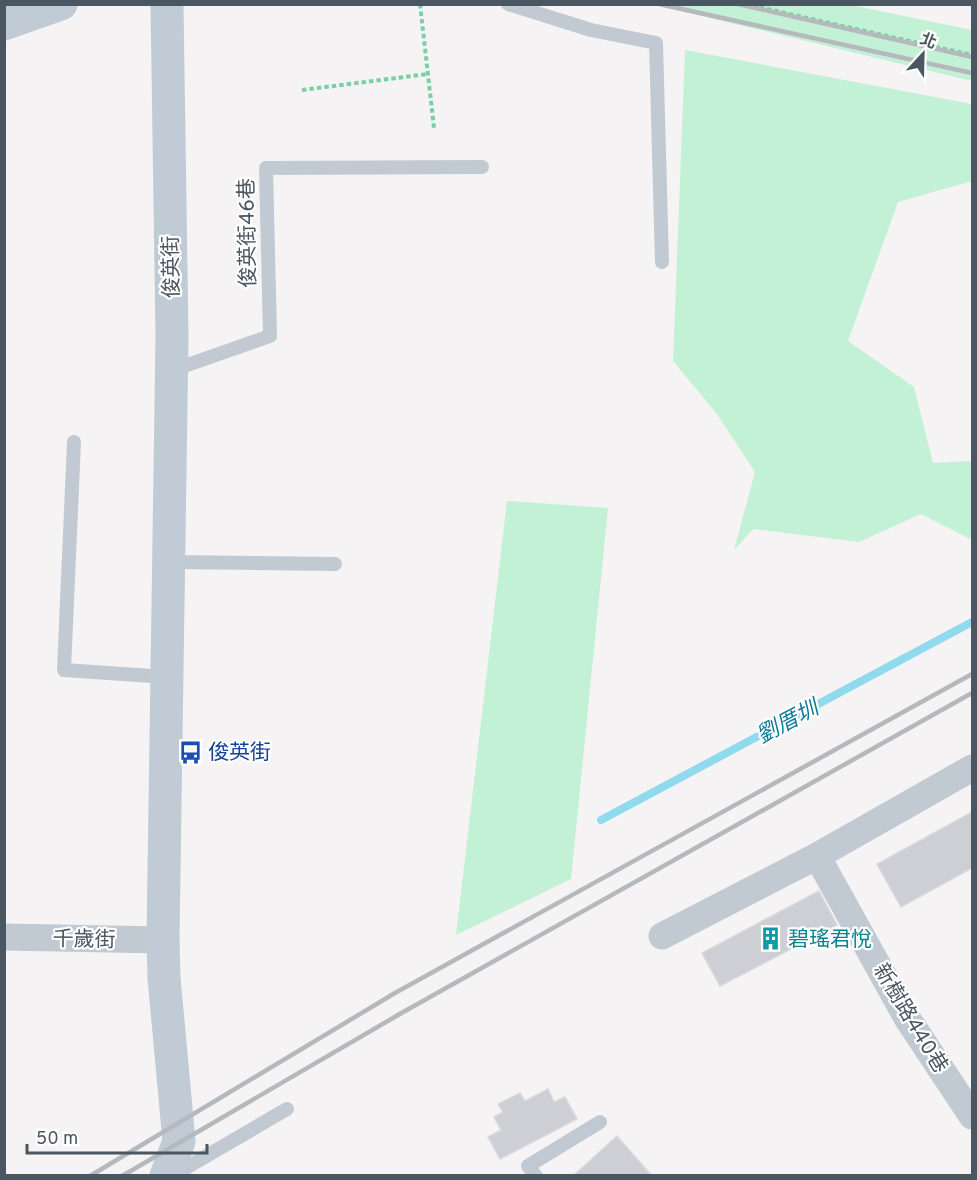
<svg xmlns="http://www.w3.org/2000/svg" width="977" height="1180" font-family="Overpass,'Noto Sans TC',sans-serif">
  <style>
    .green { fill: #c3f1d5 }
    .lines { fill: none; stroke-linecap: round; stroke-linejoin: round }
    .stream { stroke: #90daee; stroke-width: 8 }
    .building { fill: #cdcfd5; stroke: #d7d9de; stroke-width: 1.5 }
    .path { stroke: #7ad0a6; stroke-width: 4; stroke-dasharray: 4.5 3; stroke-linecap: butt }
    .lane { stroke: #c1cad2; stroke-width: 14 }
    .street { stroke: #c1cad2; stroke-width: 27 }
    .secondary { stroke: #c1cbd6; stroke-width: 33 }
    .rail { stroke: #b5b8bd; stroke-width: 4.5 }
    .labels { text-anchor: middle; stroke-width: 4.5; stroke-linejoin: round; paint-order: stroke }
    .street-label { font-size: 21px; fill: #4a5661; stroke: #fff }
    .transit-label { font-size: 21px; fill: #164399; stroke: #fff; text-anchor: start }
    .culture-label { font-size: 21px; fill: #0d838f; stroke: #fff; text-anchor: start }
    .water-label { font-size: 22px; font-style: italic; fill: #0c7c9b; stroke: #fff }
  </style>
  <rect width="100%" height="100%" fill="#f5f3f3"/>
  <path class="green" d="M656,5H851L972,30V81Z
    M685,50L972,104V181L898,202L848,341L914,387L933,463L972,461V540L921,514L859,542L753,529L734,550L755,472L717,414L673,361Z
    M507,501L608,508L571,879L456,935Z"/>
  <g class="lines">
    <path class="stream" d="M601,820L972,622"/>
  </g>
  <path class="building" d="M972,812V868L901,907L877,864Z
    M819,891L837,925L720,986L702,953Z
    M548,1089L554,1102L565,1097L577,1119L500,1159L488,1137L501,1130L494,1117L503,1112L498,1104L520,1093L525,1101Z
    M617,1136L652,1176H573Z"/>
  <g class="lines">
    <path class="path" d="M420,4L434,128
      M745,4L972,55
      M302,90L428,74"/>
    <path class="lane" d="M508,4L591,30L656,43L662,262
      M173,370L270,336L266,168L482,167
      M74,442L64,670L167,677
      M169,562L335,564
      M172,1176L287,1109
      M536,1176L528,1166L600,1122"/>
    <path class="street" d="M817,856L907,1018L972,1116
      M662,936L817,856L972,768
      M4,937L163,940"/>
    <path class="secondary" d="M4,24L61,4
      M166,1176L179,1141L164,978L163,940L172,337L167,4"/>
    <path class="rail" d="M659,4L972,73
      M738,4L972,57
      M90,1176L395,993L972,674
      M122,1176L398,1015L972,693"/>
  </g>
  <defs>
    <symbol id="bus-bare" viewBox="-9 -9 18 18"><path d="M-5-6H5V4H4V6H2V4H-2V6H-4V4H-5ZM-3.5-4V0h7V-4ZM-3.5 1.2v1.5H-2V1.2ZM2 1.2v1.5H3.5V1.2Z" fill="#1a4fb4" stroke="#fff" stroke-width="2.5" paint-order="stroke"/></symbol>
    <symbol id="building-bare" viewBox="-9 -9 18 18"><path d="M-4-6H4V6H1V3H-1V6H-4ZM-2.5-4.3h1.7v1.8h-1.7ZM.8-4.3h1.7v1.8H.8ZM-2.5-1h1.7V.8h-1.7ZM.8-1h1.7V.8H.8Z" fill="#0f9aa8" stroke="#fff" stroke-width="2.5" paint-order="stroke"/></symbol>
  </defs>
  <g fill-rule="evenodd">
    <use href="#bus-bare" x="174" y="736" width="33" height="33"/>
    <use href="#building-bare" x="754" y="922" width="33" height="33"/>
  </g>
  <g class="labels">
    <g class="street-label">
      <text transform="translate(247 233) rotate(-91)" y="7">俊英街46巷</text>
      <text transform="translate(171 267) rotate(-91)" y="7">俊英街</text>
      <text transform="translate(84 939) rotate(1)" y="7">千歲街</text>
      <text transform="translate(911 1018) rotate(59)" y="7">新樹路440巷</text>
    </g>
    <g class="transit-label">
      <text x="208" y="759">俊英街</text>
    </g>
    <g class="culture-label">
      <text x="788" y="946">碧瑤君悅</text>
    </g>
    <g class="water-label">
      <text transform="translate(787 721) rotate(-28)" y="8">劉厝圳</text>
    </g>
  </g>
  <rect width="977" height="1180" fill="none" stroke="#4a5661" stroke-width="12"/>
  <g transform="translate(923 54) rotate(22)" stroke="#ffffff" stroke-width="4.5" paint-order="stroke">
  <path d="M0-4.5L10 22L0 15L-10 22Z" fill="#4a5661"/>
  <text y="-9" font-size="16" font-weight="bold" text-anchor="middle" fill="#4a5661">北</text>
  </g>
  <path d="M27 1144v9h180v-9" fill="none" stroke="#4a5661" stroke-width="3"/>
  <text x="36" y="1144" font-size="18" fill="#4a5661" stroke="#ffffff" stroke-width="4.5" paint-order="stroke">50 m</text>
</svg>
